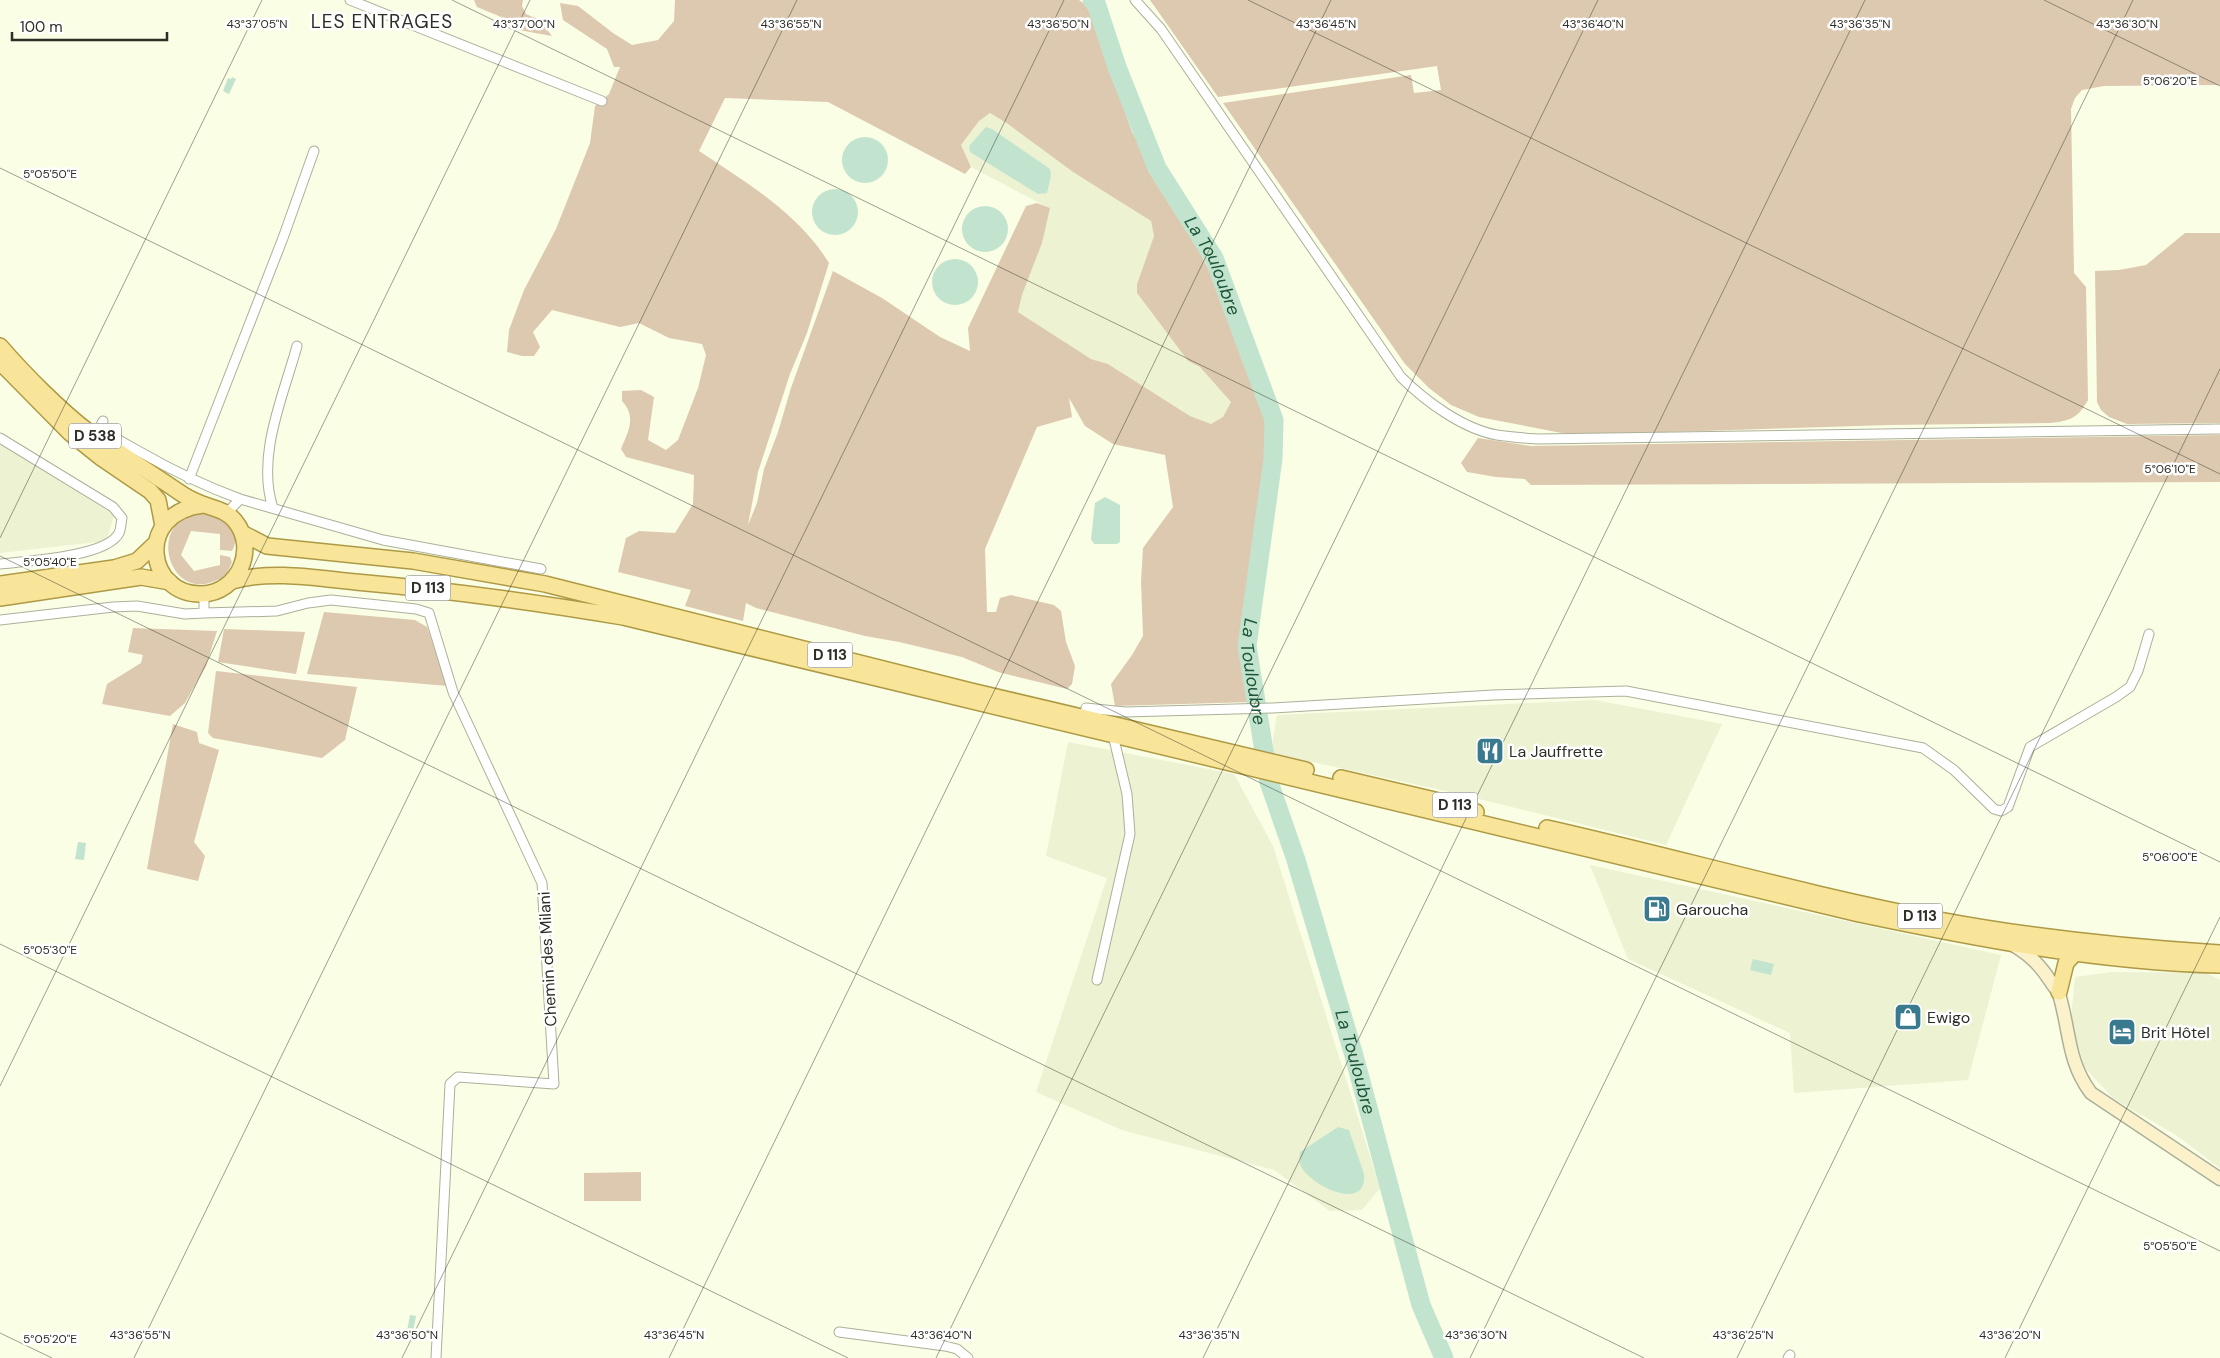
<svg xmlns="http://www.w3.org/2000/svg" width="2220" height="1358" font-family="'DM Sans',sans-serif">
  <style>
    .built { fill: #ecf2d2 }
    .green { fill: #ddc9b0; fill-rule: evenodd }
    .water { fill: #c2e4cf }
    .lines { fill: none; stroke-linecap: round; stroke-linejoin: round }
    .river { stroke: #c2e4cf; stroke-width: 19 }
    .street-casing { stroke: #acb099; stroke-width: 11 }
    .secondary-casing { stroke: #acb099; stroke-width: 15 }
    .primary-casing { stroke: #ae9a45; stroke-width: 18 }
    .street { stroke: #fff; stroke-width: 9 }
    .secondary { stroke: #fbf2cc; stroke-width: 12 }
    .primary { stroke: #f8e599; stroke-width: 15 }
    .ticks { fill: none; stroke: #2d2f26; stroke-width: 1; stroke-opacity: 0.45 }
    .labels { text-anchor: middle; stroke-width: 5; stroke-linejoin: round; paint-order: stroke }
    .shield { fill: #fff; stroke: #6c6d67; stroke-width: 1 }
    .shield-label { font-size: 15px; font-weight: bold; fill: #2d2f26 }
    .poi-label { font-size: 16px; fill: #2d2f26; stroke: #fff; text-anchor: start }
    .street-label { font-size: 16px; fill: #2d2f26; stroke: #fff }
    .water-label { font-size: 18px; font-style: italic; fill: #1d5538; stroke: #fff }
    .quarter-label { font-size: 19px; letter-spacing: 1px; fill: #2d2f26; stroke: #fff }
    .ticks-label { font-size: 12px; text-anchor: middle; fill: #2d2f26; stroke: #fff; stroke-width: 5; stroke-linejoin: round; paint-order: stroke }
  </style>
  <rect width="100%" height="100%" fill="#f9fee5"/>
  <path class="built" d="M990,113L1008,124L1073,172L1151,221L1154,236L1137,284V293L1188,361L1200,367L1231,402L1223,417L1211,424L1190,416L1108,364L1091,359L1018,312L1022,295L1042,243L1049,208L971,167L961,145L979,121Z
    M0,442L116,510L106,541L0,553Z
    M1595,700L1722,724L1666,845L1455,793L1271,753L1277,715Z
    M1068,742L1234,774L1273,846L1380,1188L1362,1210L1330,1211L1274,1170L1122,1130L1036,1092L1107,878L1046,856Z
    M1590,865L2001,955L1968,1080L1794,1093L1790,1033L1628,959Z
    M2112,972L2206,973L2220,980V1168L2176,1135L2114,1099L2085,1068L2071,1020L2075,977Z"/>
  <path class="green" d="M474,0H523L522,6L526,14L540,20L552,36L513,29L506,19L477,7Z
    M675,0H1079L1086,5L1097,29L1132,132L1173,202L1209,270L1246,354L1268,428L1259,531L1249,572L1239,650L1251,702L1115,706L1111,684L1132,655L1143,636L1141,581L1143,548L1173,507L1165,455L1113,444L1085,426L1069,398L1072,417L1037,427L985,549L987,612H996L1000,598L1011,595L1054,605L1061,611L1066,642L1075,666L1072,684L1067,689L998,672L962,657L899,642L865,636L756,608L746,603L743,621L685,606L691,590L618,572L626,538L639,531L675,533L693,504L694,475L626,457L621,449C628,432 637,417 622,401V391L641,390L654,397L648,440L666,450L678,440L698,388L706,355L702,344L669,338L639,323L620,327L552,310L533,332L540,347L534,356H522L507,352L509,330L524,290L556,229L590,143L595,106L609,94L620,67H614L607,49L563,20L560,3L578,6L613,33L632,45L658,40L674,21ZM725,98L828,102L965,174L971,167L961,145L979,121L990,113L1008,124L1073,172L1151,221L1154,236L1137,284V293L1188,361L1200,367L1231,402L1223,417L1211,424L1190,416L1108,364L1091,359L1018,312L1022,295L1042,243L1050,208L1037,203L1026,206L968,328L970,351L940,337L882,298L833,271L791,388L778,432L764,469L757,503L748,525L758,472L790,374L807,333L829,263C798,213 747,183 699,151Z
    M1150,0H2220V85L2104,86L2082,90L2075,98L2071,109L2074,273L2086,287L2088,400C2078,418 2070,421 2050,423L1890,425L1572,435L1479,417L1451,405L1429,388L1405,364L1223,103L1411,75L1414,93L1441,90L1437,66L1218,97Z
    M2185,233H2220V423L2127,424L2109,417L2101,410L2097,402L2095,271L2119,270L2146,265Z
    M2220,435V482L1531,485L1525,479L1496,477L1467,472L1461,463L1478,438L1531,446Z
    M204,514C223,516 243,531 232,551L220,550V534L191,531L181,555L194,571L220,565V555L230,557L232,562L226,576C219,579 212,583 205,584C168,589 153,531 188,516C193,514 199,514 204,514Z
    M324,612L415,620L427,627L448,686L307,674Z
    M133,628L217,631L206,666L185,703L170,716L102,704L107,684L141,663L143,655L128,652Z
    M224,629L305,632L296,674L218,662Z
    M216,671L357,687L345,740L322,758L213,738L208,733Z
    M173,724L197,732L199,743L219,750L194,842L205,856L198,881L147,869Z
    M641,1172V1201H584V1173Z"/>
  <path class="water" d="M232,77L236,79L229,94L223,91L228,78L231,79Z
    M986,127L992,129L1050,169L1051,176L1047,193L1038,194L970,152L969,146Z
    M842 160a23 23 0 1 1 46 0a23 23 0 1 1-46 0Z
    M812 212a23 23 0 1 1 46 0a23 23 0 1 1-46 0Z
    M962 229a23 23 0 1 1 46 0a23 23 0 1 1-46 0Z
    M932 282a23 23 0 1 1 46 0a23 23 0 1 1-46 0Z
    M1105,497L1120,505V542L1117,544H1094L1091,539L1095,503Z
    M78,842L86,843L84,860L75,859Z
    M1753,959L1774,964L1771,975L1750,970Z
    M1338,1127L1349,1130L1364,1174C1368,1214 1307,1185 1300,1164C1299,1161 1300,1156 1300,1152Z
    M410,1315L416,1316L413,1332L407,1331Z"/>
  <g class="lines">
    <path class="river" id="s1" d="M1092,0L1096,3L1117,67L1157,168L1214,258L1274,420L1273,459L1247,646L1269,782L1296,860L1353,1052L1421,1305L1444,1358"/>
    <defs>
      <path id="street" d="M350,0L602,101
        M1135,0L1161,29L1401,377C1425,401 1463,429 1497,435C1510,437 1524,438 1537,439L2220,429
        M103,421L100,427C113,438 128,445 142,453C175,472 205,486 240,499
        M0,438L113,507L122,518C121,522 121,529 119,533C107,557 26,561 0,564
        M189,479L283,238L314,151
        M273,508C256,456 283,397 297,346
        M227,513L240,499L383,540L541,569
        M204,613L277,611L308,603L331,600L416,609L429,613L453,692L542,883L554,1084L458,1077L450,1084L436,1358
        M0,620L113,607L137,606L185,614L204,613V594
        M1084,720L1086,708L1125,712L1273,708L1493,695L1626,691L1923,748L1954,770L1994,809L2001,811L2008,807L2030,747L2116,697L2130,687L2138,671L2149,634
        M1097,980L1130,834L1127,794L1113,735L1114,731
        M839,1332L945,1346L957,1349L968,1358
        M1788,1358L1790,1355"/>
      <path id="secondary" d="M2013,945C2030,955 2040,965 2051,982C2053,986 2058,990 2059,994C2070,1030 2067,1061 2091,1093L2220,1179"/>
      <path id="primary" d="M0,346C24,374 61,411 90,433C119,453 150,472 179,492C186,497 194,501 202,504C215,509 226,510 235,521C258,549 238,593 202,594C147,596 134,513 203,505
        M0,362L70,433L100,457L150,491L158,500L163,526
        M242,533L267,546L413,561L545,584L971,691L1306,770
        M232,581C272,570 316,578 356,582C446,590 534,602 623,617L1859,914C1978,939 2098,962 2220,965
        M0,584L114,568L137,561L156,543
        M0,598L141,577L170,582
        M1341,778L1439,801L1476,812
        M1547,828C1676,857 1804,894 1934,919C2029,937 2124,947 2220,953
        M2059,992L2066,963L2075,953"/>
    </defs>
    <use href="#street" class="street-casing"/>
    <use href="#secondary" class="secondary-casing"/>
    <use href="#primary" class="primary-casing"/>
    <use href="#street" class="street"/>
    <use href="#secondary" class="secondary"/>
    <use href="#primary" class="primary"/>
  </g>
  <path class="ticks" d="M452,0L2220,862M1248,0L2220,474M2044,0L2220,86M0,168L2220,1251M0,538L262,0M0,556L1644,1358M0,944L848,1358M0,1086L530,0M0,1333L52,1358M134,1358L797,0M402,1358L1064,0M669,1358L1331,0M936,1358L1598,0M1203,1358L1865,0M1470,1358L2133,0M1737,1358L2220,369M2005,1358L2220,917"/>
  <defs>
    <symbol id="restaurant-square" viewBox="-11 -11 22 22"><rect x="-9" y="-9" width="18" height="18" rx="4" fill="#3a7a8e" stroke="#fff"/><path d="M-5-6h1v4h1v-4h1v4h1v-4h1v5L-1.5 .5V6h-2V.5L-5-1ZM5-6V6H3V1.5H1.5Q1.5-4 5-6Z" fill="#fff"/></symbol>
    <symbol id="fuel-square" viewBox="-11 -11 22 22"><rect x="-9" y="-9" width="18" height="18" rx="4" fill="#3a7a8e" stroke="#fff"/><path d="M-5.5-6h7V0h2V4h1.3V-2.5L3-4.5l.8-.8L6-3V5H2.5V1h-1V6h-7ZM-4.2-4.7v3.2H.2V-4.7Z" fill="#fff"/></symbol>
    <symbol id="shop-square" viewBox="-11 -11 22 22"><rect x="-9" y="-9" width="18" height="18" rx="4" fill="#3a7a8e" stroke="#fff"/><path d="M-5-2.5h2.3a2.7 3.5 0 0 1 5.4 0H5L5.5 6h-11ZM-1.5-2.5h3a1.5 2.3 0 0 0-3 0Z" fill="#fff"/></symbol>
    <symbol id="hotel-square" viewBox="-11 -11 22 22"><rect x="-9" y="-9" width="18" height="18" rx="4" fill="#3a7a8e" stroke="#fff"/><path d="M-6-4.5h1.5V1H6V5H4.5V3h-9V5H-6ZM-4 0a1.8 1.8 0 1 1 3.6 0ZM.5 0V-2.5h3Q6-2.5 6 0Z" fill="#fff"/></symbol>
  </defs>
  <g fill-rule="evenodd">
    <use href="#restaurant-square" x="1474" y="735" width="32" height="32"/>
    <use href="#fuel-square" x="1641" y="893" width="32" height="32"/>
    <use href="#shop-square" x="1892" y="1001" width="32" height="32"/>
    <use href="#hotel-square" x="2106" y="1016" width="32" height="32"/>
  </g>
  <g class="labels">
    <g class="shield">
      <rect x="69" y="423.5" width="52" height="25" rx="4"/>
      <rect x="405.5" y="575.5" width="45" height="25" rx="4"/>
      <rect x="807.5" y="642.5" width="45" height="25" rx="4"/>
      <rect x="1432.5" y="792.5" width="45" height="25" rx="4"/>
      <rect x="1897.5" y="903.5" width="45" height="25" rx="4"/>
    </g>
    <g class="shield-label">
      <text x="95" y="441">D 538</text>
      <text x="428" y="593">D 113</text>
      <text x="830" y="660">D 113</text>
      <text x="1455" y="810">D 113</text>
      <text x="1920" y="921">D 113</text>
    </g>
    <g class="poi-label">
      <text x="1509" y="757">La Jauffrette</text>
      <text x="1676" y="915">Garoucha</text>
      <text x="1927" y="1023">Ewigo</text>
      <text x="2141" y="1038">Brit Hôtel</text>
    </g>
    <g class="street-label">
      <text transform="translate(547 959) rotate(-93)" y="6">Chemin des Milani</text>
    </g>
    <g class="water-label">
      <text dy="6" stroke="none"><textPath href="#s1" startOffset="294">La Touloubre</textPath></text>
      <text dy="6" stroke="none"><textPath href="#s1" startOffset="714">La Touloubre</textPath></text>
      <text dy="6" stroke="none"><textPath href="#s1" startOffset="1119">La Touloubre</textPath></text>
    </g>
    <g class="quarter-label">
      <text x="382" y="28">LES ENTRAGES</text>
    </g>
  </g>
  <g class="ticks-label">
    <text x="257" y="28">43°37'05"N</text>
    <text x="524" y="28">43°37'00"N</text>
    <text x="791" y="28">43°36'55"N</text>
    <text x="1058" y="28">43°36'50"N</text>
    <text x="1326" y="28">43°36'45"N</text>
    <text x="1593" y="28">43°36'40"N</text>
    <text x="1860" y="28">43°36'35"N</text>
    <text x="2127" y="28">43°36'30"N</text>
    <text x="2170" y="85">5°06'20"E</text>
    <text x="50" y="178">5°05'50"E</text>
    <text x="2170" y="473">5°06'10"E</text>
    <text x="50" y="566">5°05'40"E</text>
    <text x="2170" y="861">5°06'00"E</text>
    <text x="50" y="954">5°05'30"E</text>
    <text x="2170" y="1250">5°05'50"E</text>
    <text x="140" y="1339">43°36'55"N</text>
    <text x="407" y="1339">43°36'50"N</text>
    <text x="674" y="1339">43°36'45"N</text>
    <text x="941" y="1339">43°36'40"N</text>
    <text x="1209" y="1339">43°36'35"N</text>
    <text x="1476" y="1339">43°36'30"N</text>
    <text x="1743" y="1339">43°36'25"N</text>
    <text x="2010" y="1339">43°36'20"N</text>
    <text x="50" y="1343">5°05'20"E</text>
  </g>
  <path d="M12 32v8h155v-8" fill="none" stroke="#2d2f26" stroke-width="2.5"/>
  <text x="20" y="32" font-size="15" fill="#2d2f26" stroke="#ffffff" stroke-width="4" paint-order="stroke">100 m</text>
</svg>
